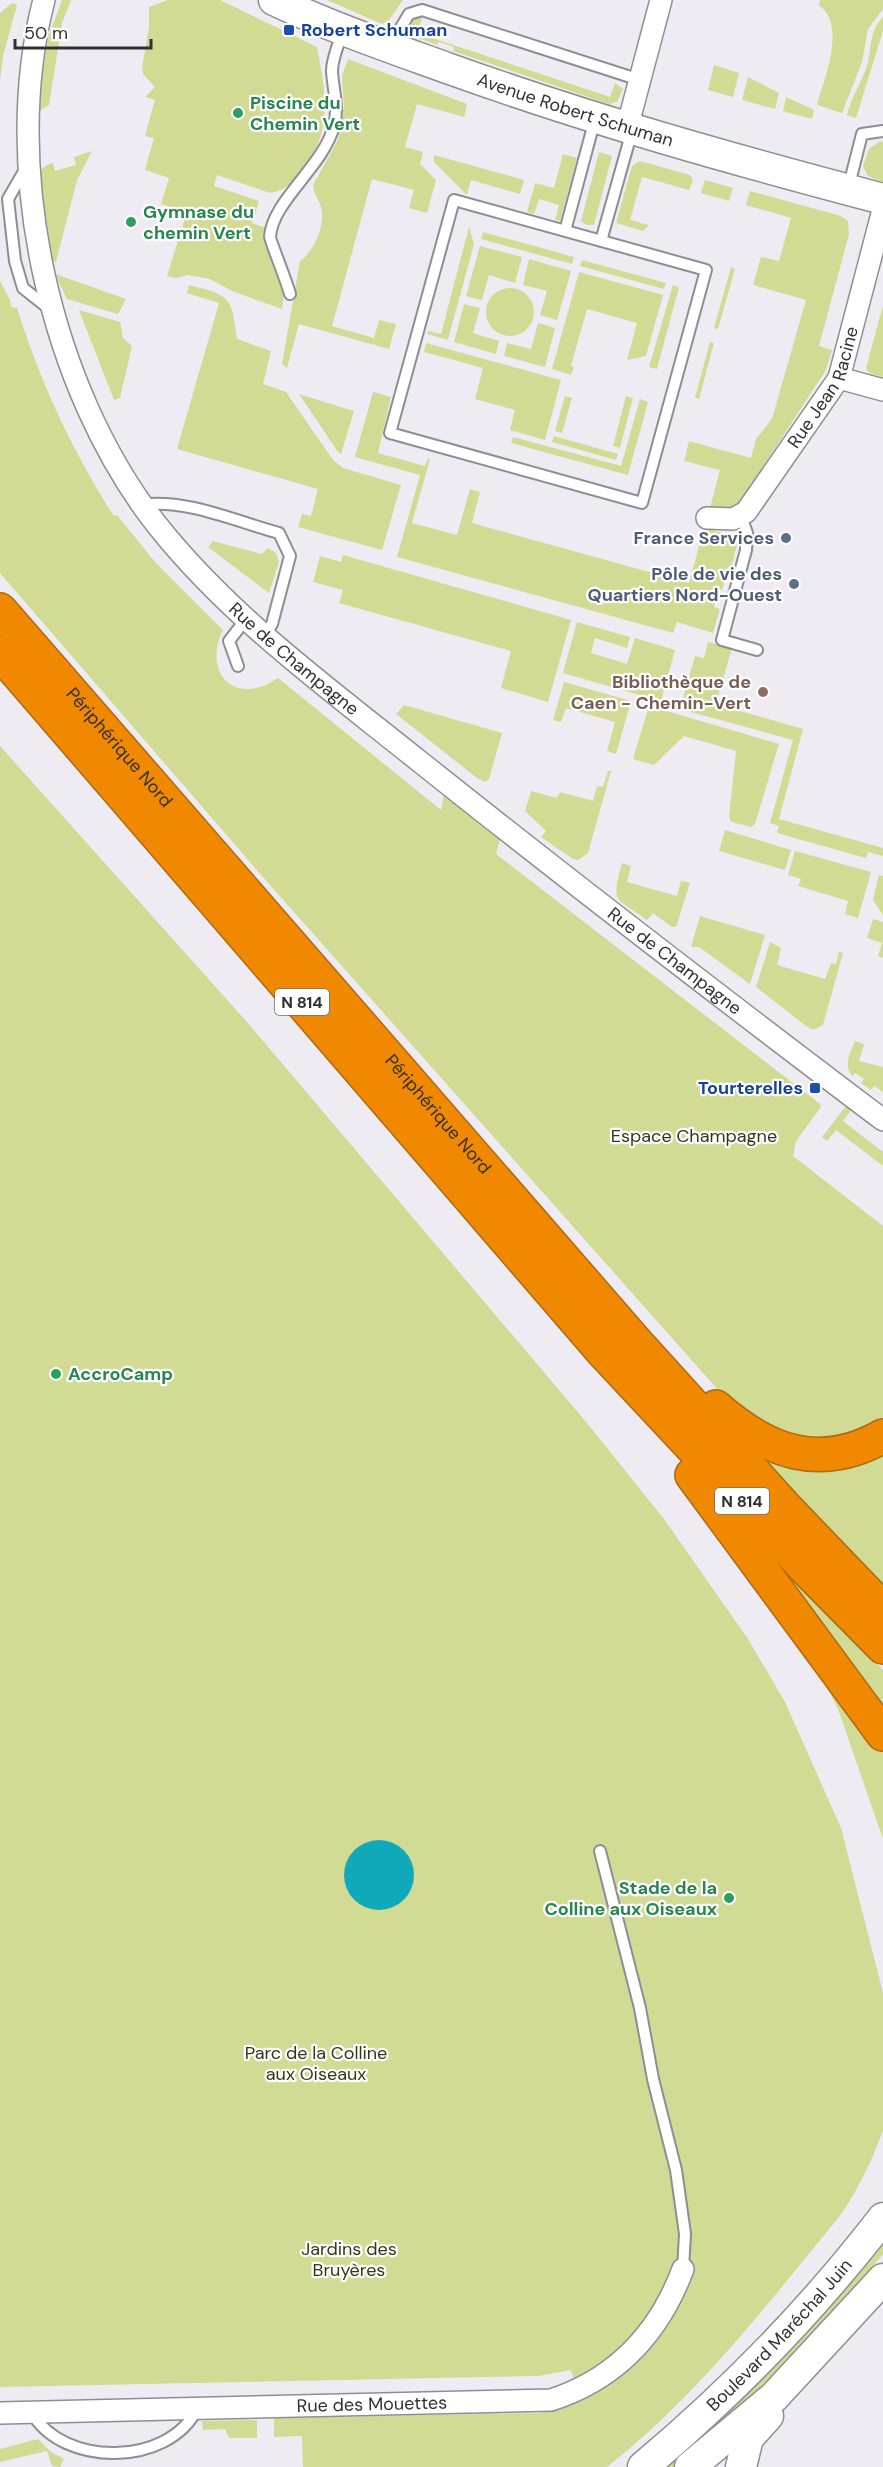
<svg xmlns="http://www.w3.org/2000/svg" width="883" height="2467" font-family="'DM Sans',sans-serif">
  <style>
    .green { fill: #d1db94 }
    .water { fill: #0fa9ba }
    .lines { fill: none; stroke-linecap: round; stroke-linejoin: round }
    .lane-casing { stroke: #8f8d94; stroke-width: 14 }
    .street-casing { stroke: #8f8d94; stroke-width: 24 }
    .secondary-casing { stroke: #8f8d94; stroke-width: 33 }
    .highway-casing { stroke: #ad6a12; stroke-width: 36 }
    .lane { stroke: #fff; stroke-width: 10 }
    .street { stroke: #fff; stroke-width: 21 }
    .secondary { stroke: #fff; stroke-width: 30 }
    .highway { stroke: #f08900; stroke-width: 33 }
    .transit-dot { fill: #1a4fb4; stroke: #fff; stroke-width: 2 }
    .leisure-dot { fill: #2e9e5b; stroke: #fff; stroke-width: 2 }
    .service-dot { fill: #5c6f8a; stroke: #fff; stroke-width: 2 }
    .education-dot { fill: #8d6e63; stroke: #fff; stroke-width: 2 }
    .labels { text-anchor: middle; stroke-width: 4.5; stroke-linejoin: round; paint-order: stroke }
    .shield { fill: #fff; stroke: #6f6e70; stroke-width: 1.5 }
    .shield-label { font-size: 16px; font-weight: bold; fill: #313033 }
    .transit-label { font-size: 18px; font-weight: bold; fill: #164399; stroke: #fff; text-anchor: start }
    .leisure-label { font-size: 18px; font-weight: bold; fill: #27864d; stroke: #fff; text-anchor: start }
    .street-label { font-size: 18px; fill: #313033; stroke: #fff }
    .service-label { font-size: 18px; font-weight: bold; fill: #4e5e75; stroke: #fff; text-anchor: end }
    .education-label { font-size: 18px; font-weight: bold; fill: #785e54; stroke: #fff; text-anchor: end }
    .park-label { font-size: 18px; fill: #343812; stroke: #fff }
  </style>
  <rect width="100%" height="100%" fill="#eeebf3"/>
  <path class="green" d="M62,0H71L62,23L49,105L39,111L36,106L49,35Z
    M168,0H220L317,47C326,94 334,133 300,172C291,183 285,191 270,193L217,175L214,186L259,201L252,223L266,228L263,236C277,255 287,286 282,309L232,291L210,279L188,275L176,278L167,276L187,212L161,204L169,178L145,170L154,138L145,136L155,100L145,97L155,87L143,74L142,67L149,27V7Z
    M327,0H403L389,20L382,24Z
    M820,0H883V9L868,29L862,62L842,113L817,105C824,78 847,26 819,5Z
    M12,3L17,5L3,56L0,81V13Z
    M414,17L422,18L417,33L610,97L615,83L623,89L617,102L609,104L453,51L454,47L439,42L437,45L413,36L406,29L407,22Z
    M883,17V31L856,118L847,115C851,98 861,83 867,66C872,48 869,31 883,17Z
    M348,59L467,104L464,117L417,104L405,147L423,152L420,164L436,180L427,213L409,208L414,190L372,179L332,326L374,338L379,320L396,324L389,349L299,324L287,368L282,364L300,261C314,252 326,224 321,207C319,199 313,193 313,185L338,140L344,106L342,76Z
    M714,65L739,73L733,97L708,90Z
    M748,77L779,93L775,109L742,100Z
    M786,97L814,110L812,119L783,111Z
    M880,141L883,142V182L868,176L863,166L869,149Z
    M92,151L77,180L56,262L52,261C49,243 34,186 41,171C44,166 48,164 53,163L55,171L76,165L74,157Z
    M599,152L612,156L594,225H587L581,221Z
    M563,154L577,158L560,221L555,220L559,205L539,199L534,214L527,212L535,183L554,188Z
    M434,155L524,180L520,194L471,180L467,195L434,162Z
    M640,161L690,175L693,180L689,190L642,177L630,220L649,225L643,231L616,223L632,166Z
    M705,180L733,188L729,201L701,193Z
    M750,191L841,216L848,221L849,234L819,346L832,350L826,370L736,508H710L720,470L684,461L689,441L751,458L756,439L772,419L806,300L753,285L761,257L779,261L791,218L746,205Z
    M469,227L474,244L448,340L427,334L428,331L441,334Z
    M483,232L574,257L572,264L481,239Z
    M480,246L522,257L515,283L489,275L482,300L466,296Z
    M529,259L571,271L557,320L540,315L547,291L523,285Z
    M582,260L666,283L664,289L580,266Z
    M731,267L735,269L718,329L714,328Z
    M579,272L663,295L646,356L627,360L637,323L587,309L571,366L574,367L571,375L552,369Z
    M58,274L61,276L126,299L118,314L67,299L56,276Z
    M0,281L10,300L11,307L17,308C42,386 70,446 113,515H117L155,562L223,630C207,660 221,698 260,687C266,686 272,681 278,678L441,810L444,795L500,840L496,854L820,1104L821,1107L796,1141L793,1156L883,1226V1418L881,1420C845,1444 789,1445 752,1421C743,1415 735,1407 727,1400L262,876L0,573Z
    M189,285C231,295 232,298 237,339L271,351L263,384L286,392L333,460L343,468L401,485L382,550L298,527L302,514L311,516L318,489L177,449L219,303L187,293Z
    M673,285L679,287L657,369L649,367Z
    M486 312a24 24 0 1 1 48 0a24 24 0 1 1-48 0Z
    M464,304L480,308L473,333L499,341L496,354L454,342Z
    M883,305V377L869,373L866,368Z
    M79,310L120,322L123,338L132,346L120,398L114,400Z
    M538,323L555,328L545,367L504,356L507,343L531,349Z
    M710,342L714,343L699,399L695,398Z
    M426,343L561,380L545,440L510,430L515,410L475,399L483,368L424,352Z
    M373,392L391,397L378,453L425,466L428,458L430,459L412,523L457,535L470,489L480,492L472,523L689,583L704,528L733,536L737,545L729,576H726L722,590L719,589L714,607L720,609L713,633L677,622L673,633L397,557L420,475L355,457Z
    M299,394L354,411L341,454L338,452Z
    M565,396L572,398L562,433L555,431Z
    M626,396L633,398L620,448L613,446Z
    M640,399L648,402L628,475L511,443L513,437L621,466Z
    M554,436L618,454L616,460L552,442Z
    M213,541L262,554L268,548L276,553L279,562L269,593L208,547Z
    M343,555L571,620L548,702L501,688L511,651L339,603L343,590L313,582L320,556L341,562Z
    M577,622L630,637L627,648L595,638L591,653L627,664L635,638L675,650L661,701L563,673Z
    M708,642L732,648L716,704L803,729L779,819L883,848V856L868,852L866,858L777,833L779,826L770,823L793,740L680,709L695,656L704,658Z
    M564,682L631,701L616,754L607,751L615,722L566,708L561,722L553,720Z
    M404,705L502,733L489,779L485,782L477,778L396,714Z
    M649,706L779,744L755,824L751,827L732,822L729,817L736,751L684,736L654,765L633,759Z
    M0,746L247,1022L587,1423L664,1519L748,1639L785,1702L841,1828L883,1993V2130C872,2161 858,2190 839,2217C766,2306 697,2396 607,2467H303L302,2436L274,2437V2418L538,2413C612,2402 668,2344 692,2275L659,2304L621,2353L575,2383L571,2370L538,2376L0,2387Z
    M608,771H611L588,853L578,860L573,859L541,837L546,831L525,811L531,791L557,798L560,792L593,801L597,786L603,787Z
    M725,830L791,850L785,870L719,851Z
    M795,851L871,872L858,918L845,914L848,901L798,886L801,879L788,875Z
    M622,863L631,866L627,882L677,896L681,881L690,883L676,927H672L653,913L647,920C614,896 611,904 622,863Z
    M879,875L883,876V915L873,900Z
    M700,916L765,935L750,984L699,947H691Z
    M873,919L883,922V958L878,956L882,943L867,938Z
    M770,942L781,948L777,965L825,979L831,963L836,964L839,952L843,953L823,1025L816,1029H810L756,987Z
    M855,1041L864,1044L859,1061L883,1067V1092L874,1086L871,1090L861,1083L864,1079L855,1073L852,1076C843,1065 850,1054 855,1041Z
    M846,1106L851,1110L843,1121L883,1152V1166L836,1130L827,1141L822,1137Z
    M883,1450V1585L762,1458Z
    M740,1526L883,1670V1839L838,1709L778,1588Z
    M883,2232V2254L849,2295L757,2394L678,2467H656Z
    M257,2420V2438H229L225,2429L203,2430L202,2421Z
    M38,2439L51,2452L64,2459L60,2467L52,2466L47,2451L0,2462V2449Z"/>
  <path class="water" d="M344 1875a35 35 0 1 1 70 0a35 35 0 1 1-70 0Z"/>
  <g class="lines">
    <defs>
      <path id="lane" d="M391,44L409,14L422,10L640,80
        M23,173L8,199L15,261L23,288L47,307
        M848,189L862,134L883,131
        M454,200L706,270L642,503L390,433Z
        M565,231L595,119
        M601,241L632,131
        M290,294C288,285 270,240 270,237C272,201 323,167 334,126C339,106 333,90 332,71C332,58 339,43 343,31
        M142,505C184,498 238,522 279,533L290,556L272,624L265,635
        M741,516L747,533L746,550L722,640L757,650
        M238,666L229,641L246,619
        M600,1851L640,2008L653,2079L676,2170L685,2234L683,2269
        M32,2413C63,2467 168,2467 197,2409"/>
      <g id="street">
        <path id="s1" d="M44,0C0,167 50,389 157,525C230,617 328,688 419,761C572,883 727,1002 883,1120"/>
        <path d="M627,128L661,0"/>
        <path d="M839,378L883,390"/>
        <path id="s2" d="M707,518L733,519L746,512L839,378L883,210"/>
        <path id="s3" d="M0,2413L551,2400C616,2379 659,2333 683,2269"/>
      </g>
      <g id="secondary">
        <path id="s4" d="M274,0C330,27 389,47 447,68C592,120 735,160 883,199"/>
        <path id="s5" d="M643,2467C731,2393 813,2309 883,2218"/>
        <path d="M690,2467L774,2397L883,2279"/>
        <path d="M741,2467L748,2438L768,2416"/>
      </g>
      <g id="highway">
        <path id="s6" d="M0,610L635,1341L786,1508L883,1609"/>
        <path d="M0,653L603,1352L805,1568L883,1647"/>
        <path d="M716,1407C767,1452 820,1472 883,1436"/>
        <path d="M692,1475L883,1734"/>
      </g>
    </defs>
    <use href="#lane" class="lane-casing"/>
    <use href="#street" class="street-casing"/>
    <use href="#secondary" class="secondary-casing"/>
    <use href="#highway" class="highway-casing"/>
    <use href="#lane" class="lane"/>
    <use href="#street" class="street"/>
    <use href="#secondary" class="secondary"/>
    <use href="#highway" class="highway"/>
  </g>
  <g class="transit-dot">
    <rect x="283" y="24" width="12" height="12" rx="3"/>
    <rect x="809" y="1082" width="12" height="12" rx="3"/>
  </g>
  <g class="leisure-dot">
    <circle cx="238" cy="113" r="6"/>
    <circle cx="131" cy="222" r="6"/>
    <circle cx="56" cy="1374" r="6"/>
    <circle cx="729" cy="1898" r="6"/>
  </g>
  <g class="service-dot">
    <circle cx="786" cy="538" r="6"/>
    <circle cx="794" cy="584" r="6"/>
  </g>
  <circle class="education-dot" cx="763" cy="692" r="6"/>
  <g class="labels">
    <g class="shield">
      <rect x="275" y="989" width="54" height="26" rx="4.5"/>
      <rect x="715" y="1488" width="54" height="26" rx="4.5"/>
    </g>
    <g class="shield-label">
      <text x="302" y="1008">N 814</text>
      <text x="742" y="1507">N 814</text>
    </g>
    <g class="transit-label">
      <text x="301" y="36">Robert Schuman</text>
      <text x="803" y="1094" text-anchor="end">Tourterelles</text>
    </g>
    <g class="leisure-label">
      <text x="250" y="109">Piscine du<tspan x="250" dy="21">Chemin Vert</tspan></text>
      <text x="143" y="218">Gymnase du<tspan x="143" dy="21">chemin Vert</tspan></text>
      <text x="68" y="1380">AccroCamp</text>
      <text x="717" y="1894" text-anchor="end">Stade de la<tspan x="717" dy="21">Colline aux Oiseaux</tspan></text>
    </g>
    <g class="street-label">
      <text dy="6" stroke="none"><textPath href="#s4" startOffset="321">Avenue Robert Schuman</textPath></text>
      <text dy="6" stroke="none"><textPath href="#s2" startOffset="189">Rue Jean Racine</textPath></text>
      <text dy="6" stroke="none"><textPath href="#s1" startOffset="746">Rue de Champagne</textPath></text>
      <text dy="6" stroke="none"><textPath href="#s6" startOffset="182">Périphérique Nord</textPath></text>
      <text dy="6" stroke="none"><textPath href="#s1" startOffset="1232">Rue de Champagne</textPath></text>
      <text dy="6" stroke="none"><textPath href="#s6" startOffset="668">Périphérique Nord</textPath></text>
      <text dy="6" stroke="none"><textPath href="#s5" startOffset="190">Boulevard Maréchal Juin</textPath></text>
      <text dy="6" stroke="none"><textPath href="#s3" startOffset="372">Rue des Mouettes</textPath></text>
    </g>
    <g class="service-label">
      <text x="774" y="544">France Services</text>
      <text x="782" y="580">Pôle de vie des<tspan x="782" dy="21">Quartiers Nord-Ouest</tspan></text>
    </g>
    <g class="education-label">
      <text x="751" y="688">Bibliothèque de<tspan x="751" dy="21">Caen - Chemin-Vert</tspan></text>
    </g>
    <g class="park-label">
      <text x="694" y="1142">Espace Champagne</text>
      <text x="316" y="2059">Parc de la Colline<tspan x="316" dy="21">aux Oiseaux</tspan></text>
      <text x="349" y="2255">Jardins des<tspan x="349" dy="21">Bruyères</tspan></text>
    </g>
  </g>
  <path d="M15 39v9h136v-9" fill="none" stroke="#313033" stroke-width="3"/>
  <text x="24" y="39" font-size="18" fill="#313033" stroke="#ffffff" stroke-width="4.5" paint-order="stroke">50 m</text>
</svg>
